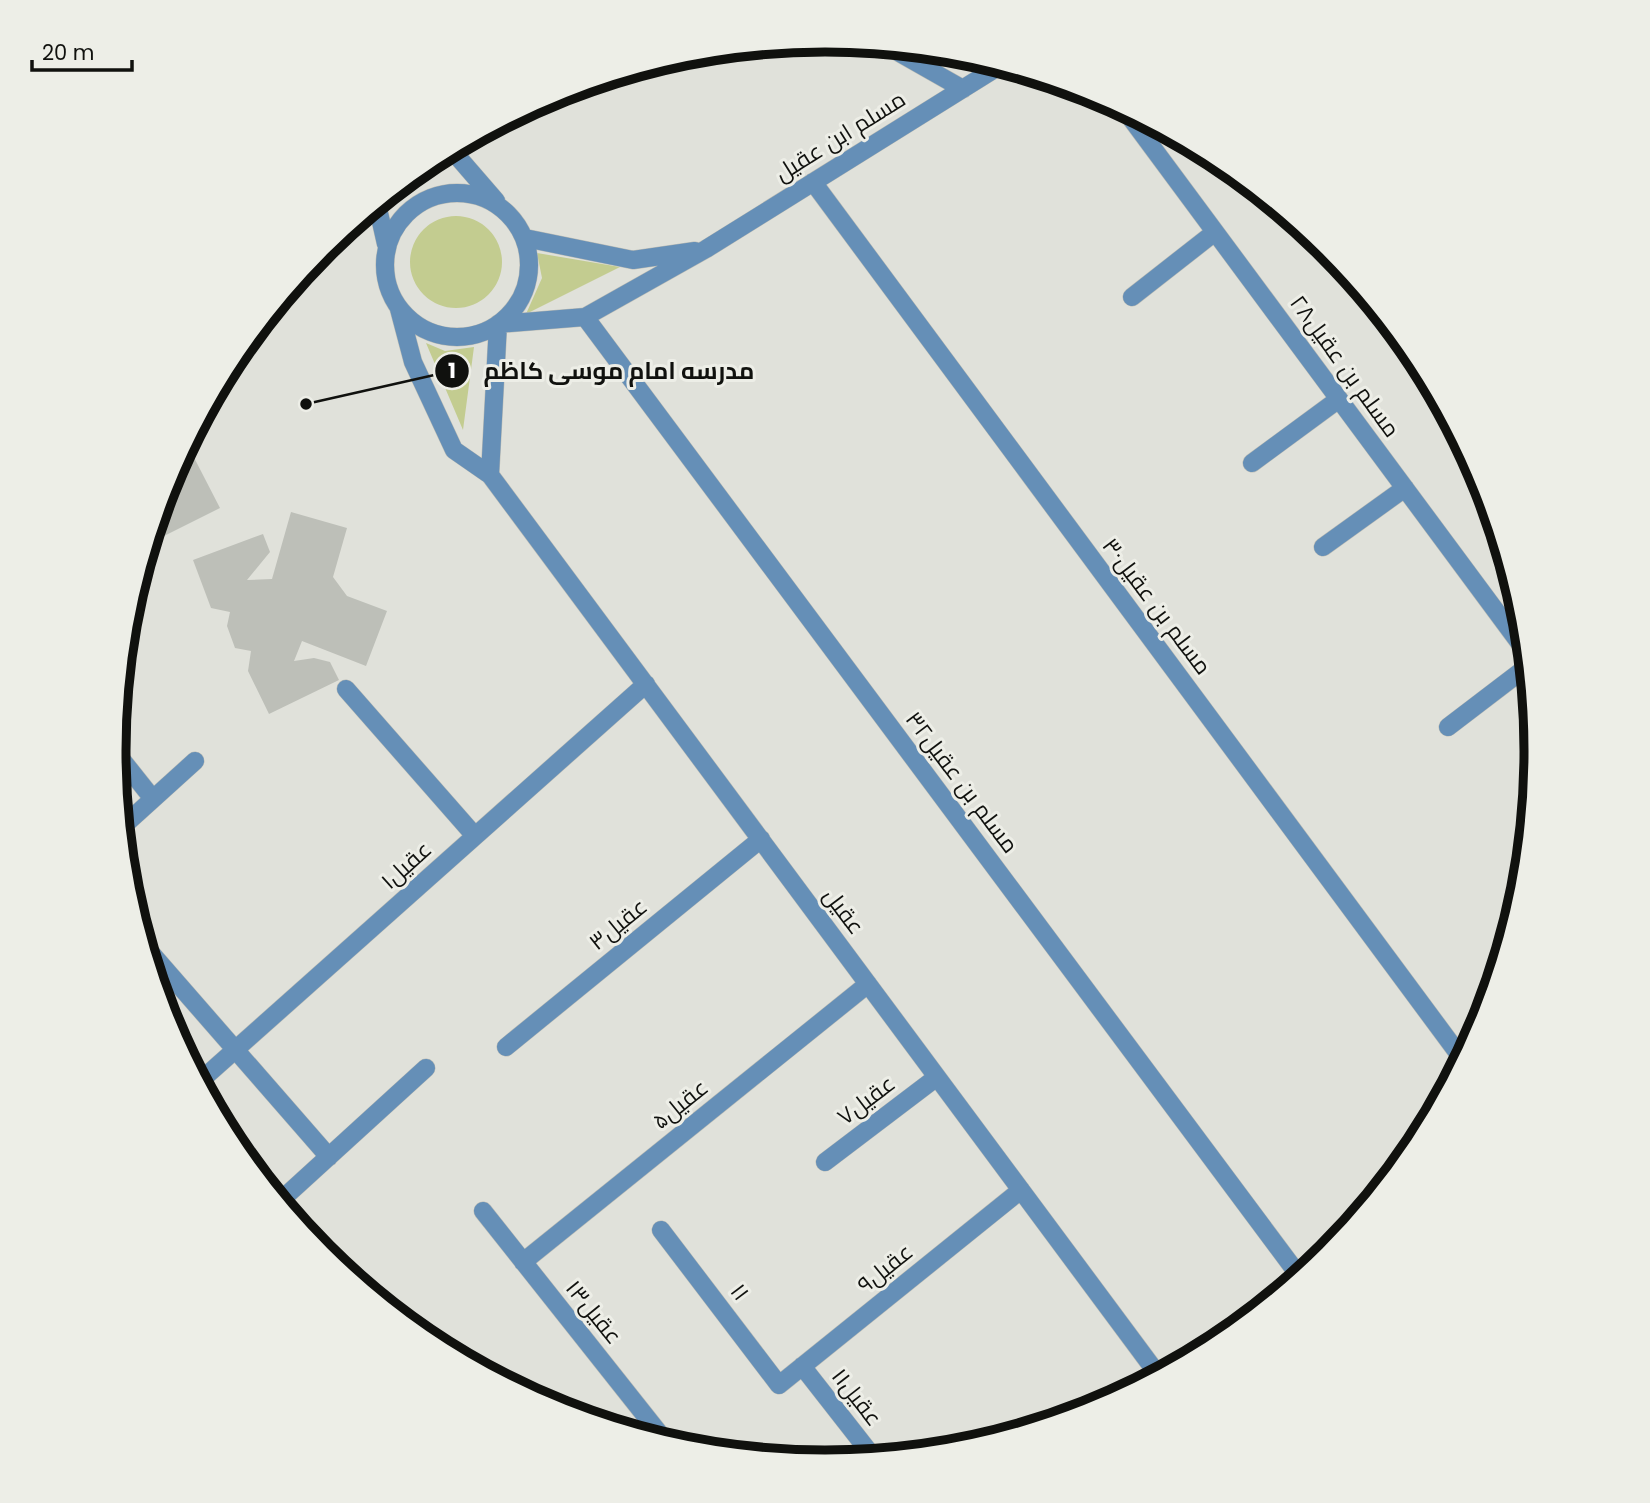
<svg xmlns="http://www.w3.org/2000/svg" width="1650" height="1503" font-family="Poppins,Cairo,sans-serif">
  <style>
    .green { fill: #c3cc90 }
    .building { fill: #bdbfb8 }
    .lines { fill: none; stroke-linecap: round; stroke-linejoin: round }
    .minor-casing { stroke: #bbbcb5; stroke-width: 19 }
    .minor { stroke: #658fb7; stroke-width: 18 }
    .labels { text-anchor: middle; stroke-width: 6; stroke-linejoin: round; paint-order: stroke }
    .street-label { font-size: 23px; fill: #10110e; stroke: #edeee7 }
    .rim { fill: none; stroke: #10110e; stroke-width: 9 }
    .leader { fill: none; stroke: #10110e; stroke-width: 2.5 }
    .callout-dot { fill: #10110e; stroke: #edeee7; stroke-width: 2.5 }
    .mark-label { font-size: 21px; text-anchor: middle; font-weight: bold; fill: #fff }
    .callout-label { font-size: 24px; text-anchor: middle; font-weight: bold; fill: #10110e; stroke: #edeee7; stroke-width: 6; stroke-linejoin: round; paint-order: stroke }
  </style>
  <rect width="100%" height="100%" fill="#e0e1da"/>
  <path class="green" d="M410 262a46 46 0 1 1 92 0a46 46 0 1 1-92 0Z
    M537,253L620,267L526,314L542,278Z
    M426,343L445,351L474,347L463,430Z"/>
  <path class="building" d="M187,444L220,508L148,544L168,479Z
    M291,512L347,528L333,577L347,596L387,611L366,666L302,641L294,661L314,658L330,662L339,680L269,714L248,671L251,651L235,648L227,626L230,612L211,608L193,560L263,534L270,552L247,580L272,579Z"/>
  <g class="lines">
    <defs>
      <path id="minor" d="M889,47L963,89
        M1124,109L1527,653
        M451,149L496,201
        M813,182L1463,1060
        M385 265a72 72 0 1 1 144 0a72 72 0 1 1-144 0Z
        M377,204L386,244
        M525,238L633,260L695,251
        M1132,297L1215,232
        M399,309L413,362L454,450L490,475L1159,1376
        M585,317L1300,1277
        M1252,463L1339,399
        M490,475L498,324L585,317L706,249L1001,65
        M1323,547L1405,488
        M346,689L475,836
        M1448,727L1528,666
        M114,750L153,799
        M121,828L195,761
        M144,945L329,1157
        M506,1047L761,839
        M199,1082L646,684
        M825,1162L937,1077
        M279,1202L426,1068
        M483,1211L667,1443
        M661,1230L779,1385L1021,1190
        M523,1262L868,984
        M802,1366L874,1458"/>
    </defs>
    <use href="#minor" class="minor-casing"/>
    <use href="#minor" class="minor"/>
  </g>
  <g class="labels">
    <g class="street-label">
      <text transform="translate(840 136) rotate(-32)" y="8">مسلم ابن عقیل</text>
      <text transform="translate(1345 366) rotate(54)" y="8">مسلم بن عقیل۲۸</text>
      <text transform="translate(1157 606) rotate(53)" y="8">مسلم بن عقیل۳۰</text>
      <text transform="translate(962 782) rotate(53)" y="8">مسلم بن عقیل۳۲</text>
      <text transform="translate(406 865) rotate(-42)" y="8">عقیل۱</text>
      <text transform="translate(844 911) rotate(53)" y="8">عقیل</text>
      <text transform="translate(618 924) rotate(-39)" y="8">عقیل۳</text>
      <text transform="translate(866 1100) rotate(-37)" y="8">عقیل۷</text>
      <text transform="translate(680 1104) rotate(-39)" y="8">عقیل۵</text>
      <text transform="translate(885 1268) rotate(-39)" y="8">عقیل۹</text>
      <text transform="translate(740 1292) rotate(53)" y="8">۱۱</text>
      <text transform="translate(594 1312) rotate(51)" y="8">عقیل۱۳</text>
      <text transform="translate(857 1397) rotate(52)" y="8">عقیل۱۱</text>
    </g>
  </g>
  <path d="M0 0H1650V1503H0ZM126 751a699 699 0 1 1 1398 0a699 699 0 1 1-1398 0Z" fill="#edeee7" fill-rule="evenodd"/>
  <path class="rim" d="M126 751a699 699 0 1 1 1398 0a699 699 0 1 1-1398 0Z"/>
  <path class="leader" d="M306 404L452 371"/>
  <g class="callout-dot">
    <circle cx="306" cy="404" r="7"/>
    <circle cx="452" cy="371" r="18"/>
  </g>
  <g class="mark-label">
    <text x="452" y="378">1</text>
  </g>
  <g class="callout-label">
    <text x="619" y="379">مدرسه امام موسی کاظم</text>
  </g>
  <path d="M32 60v10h100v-10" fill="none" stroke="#10110e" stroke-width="3.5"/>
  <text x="42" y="60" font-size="21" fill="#10110e" stroke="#edeee7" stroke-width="5" paint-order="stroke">20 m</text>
</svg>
